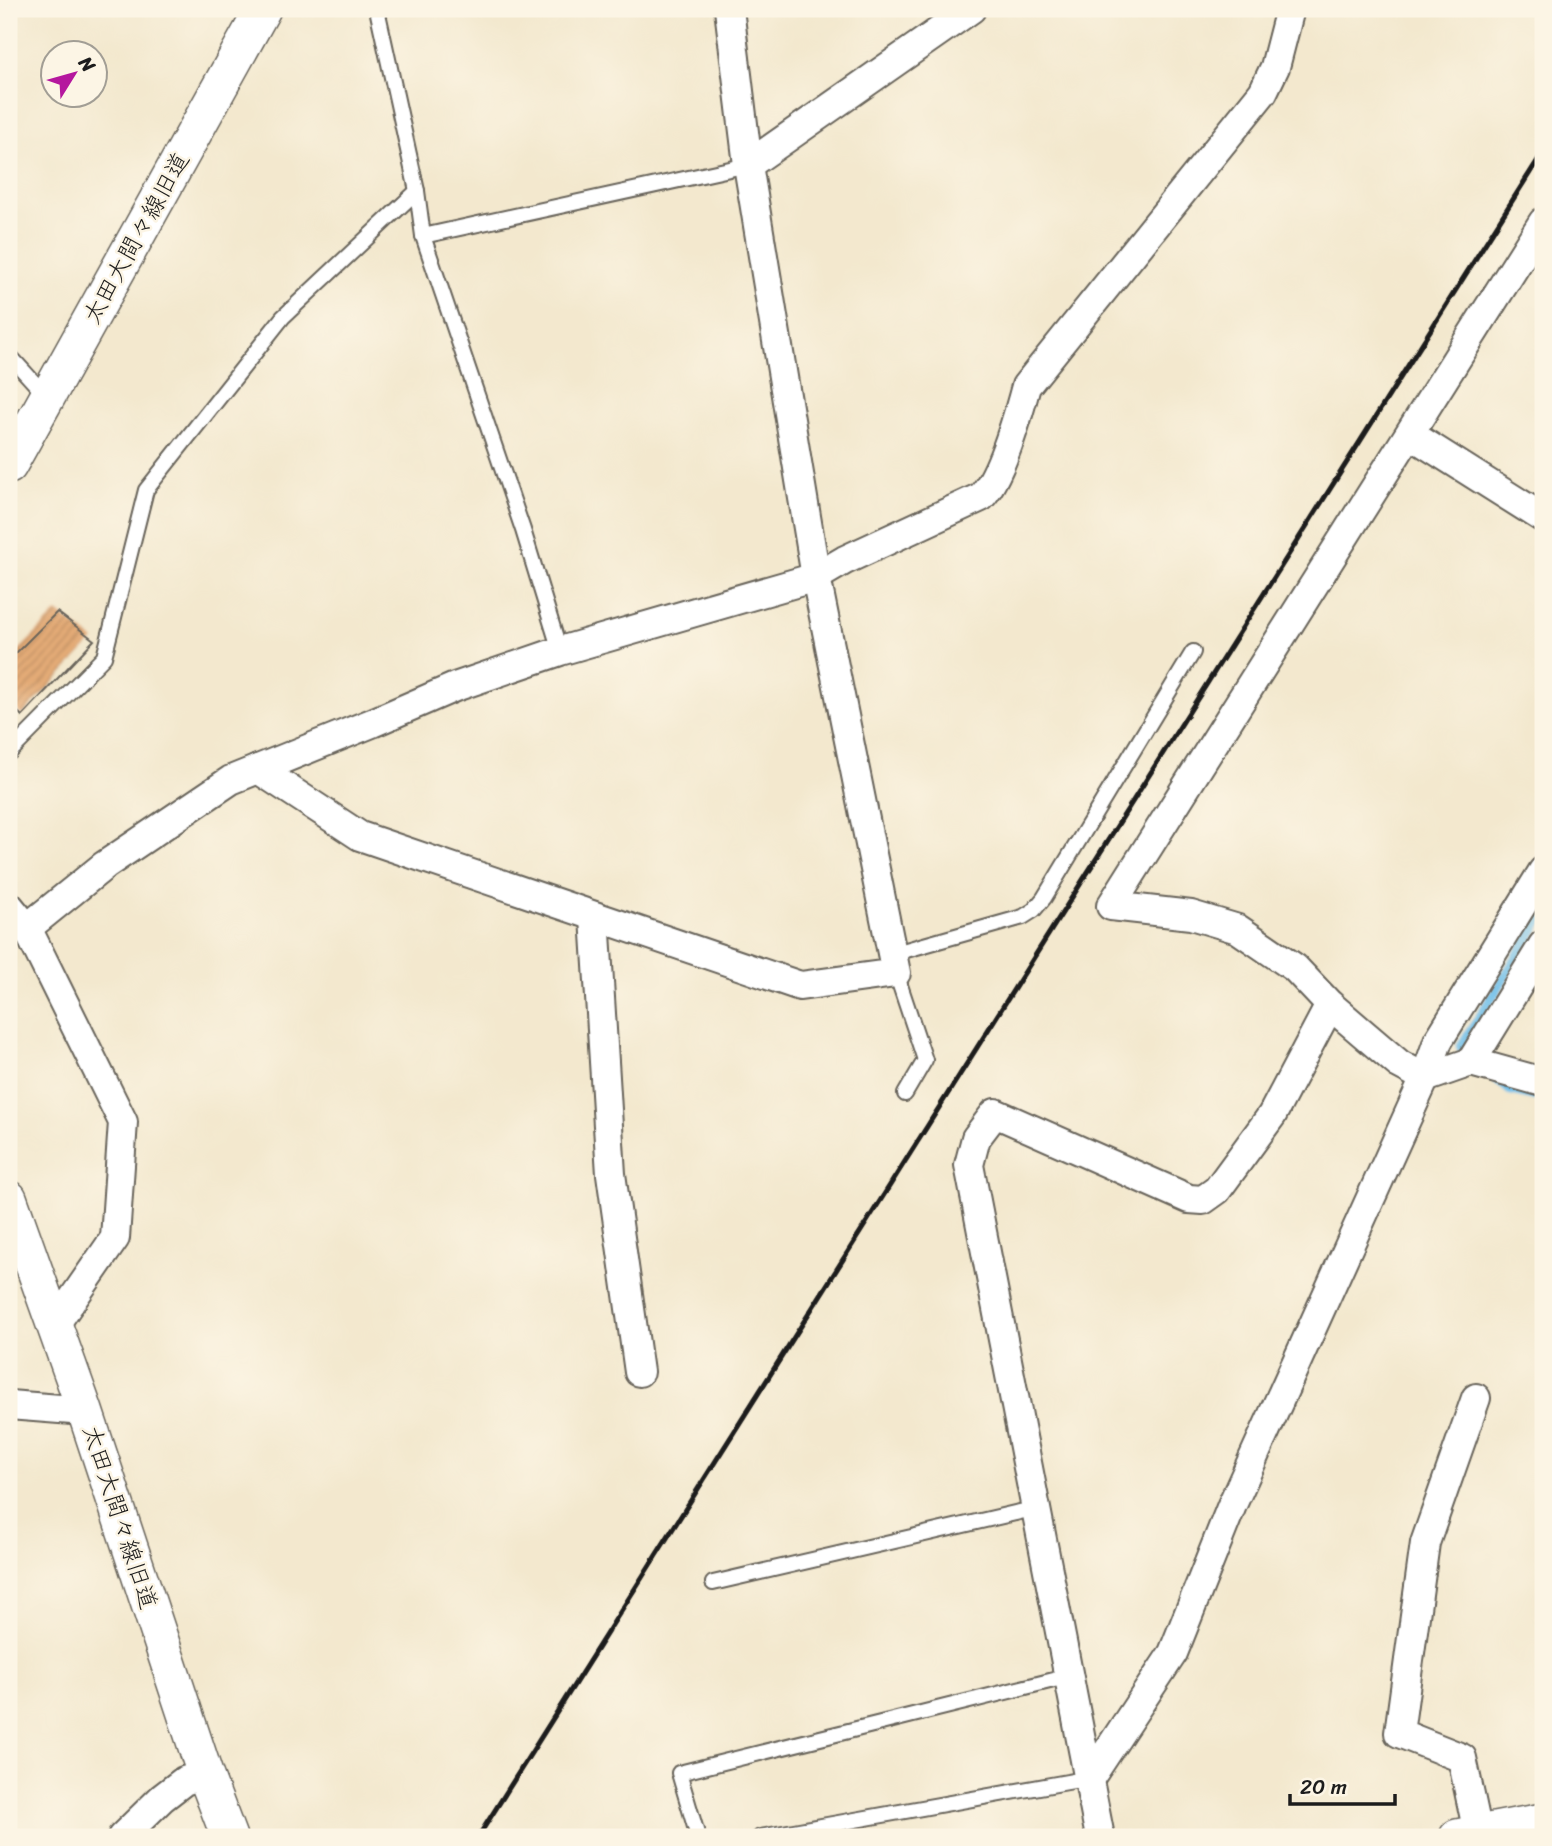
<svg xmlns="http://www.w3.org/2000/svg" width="1552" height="1846" font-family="Sriracha,'Klee One',sans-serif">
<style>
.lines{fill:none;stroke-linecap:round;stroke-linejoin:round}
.stream{stroke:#6fbfea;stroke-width:10}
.building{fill:url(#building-hatch)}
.service-casing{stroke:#67635a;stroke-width:18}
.minor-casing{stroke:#67635a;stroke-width:32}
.tertiary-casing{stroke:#67635a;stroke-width:38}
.service{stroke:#fff;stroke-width:14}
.minor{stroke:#fff;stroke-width:28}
.tertiary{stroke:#fff;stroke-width:35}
.rail{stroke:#1c1c1c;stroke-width:5}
.labels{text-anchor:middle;stroke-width:5;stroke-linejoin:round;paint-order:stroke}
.street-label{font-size:24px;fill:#1c1c1c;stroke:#fcf5e5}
</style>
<defs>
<pattern id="building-hatch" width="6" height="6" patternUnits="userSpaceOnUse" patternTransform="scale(1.75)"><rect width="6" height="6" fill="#e3aa76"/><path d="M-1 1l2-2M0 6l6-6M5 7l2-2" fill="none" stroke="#c29266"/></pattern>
</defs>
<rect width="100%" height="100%" fill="#fcf5e5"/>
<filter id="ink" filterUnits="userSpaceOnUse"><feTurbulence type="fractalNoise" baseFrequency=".0143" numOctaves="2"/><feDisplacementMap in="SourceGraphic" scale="14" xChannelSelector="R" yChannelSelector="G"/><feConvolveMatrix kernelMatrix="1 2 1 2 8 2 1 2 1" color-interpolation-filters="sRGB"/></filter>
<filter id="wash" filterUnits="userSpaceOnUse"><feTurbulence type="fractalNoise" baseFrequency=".00686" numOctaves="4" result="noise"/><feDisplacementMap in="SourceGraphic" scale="28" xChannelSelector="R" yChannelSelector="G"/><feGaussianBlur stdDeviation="1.57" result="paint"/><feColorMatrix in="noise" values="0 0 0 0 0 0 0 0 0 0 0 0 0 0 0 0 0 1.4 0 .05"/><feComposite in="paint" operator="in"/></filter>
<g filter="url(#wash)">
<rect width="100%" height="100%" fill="#f3e8ce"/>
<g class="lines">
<g class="stream">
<path d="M1473 1058 1461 1047 1543 915"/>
<path d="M1496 1078 1510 1090 1543 1098"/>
</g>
</g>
<g id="blocks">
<path class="building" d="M57 612 94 640 22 716 9 703V660Z"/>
</g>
</g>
<g filter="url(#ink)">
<use href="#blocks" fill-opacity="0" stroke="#67635a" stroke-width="2"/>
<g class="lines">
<g class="service-casing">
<g id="service">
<path d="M377 9 417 191 423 236 523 530 560 651"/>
<path d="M423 236 748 165"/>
<path d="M9 355 48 398"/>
<path d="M9 753 104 657 146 490 283 317 417 191"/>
<path d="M892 954 1023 917 1034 910 1044 898 1193 652"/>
<path d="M896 973 925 1060 905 1094"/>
<path d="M713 1583 1037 1508"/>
<path d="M698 1837 679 1773 1070 1676"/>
<path d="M760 1837 1090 1778"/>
</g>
</g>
<g class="minor-casing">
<g id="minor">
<path d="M748 165 971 9"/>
<path d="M1543 222 1111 906 1191 915 1238 929 1295 968 1330 1005 1399 1064 1425 1078 1471 1062 1543 1082"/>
<path d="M1410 434 1543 518"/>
<path d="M258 769 360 836 800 986 896 973 816 577 748 165 729 9"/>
<path d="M9 906 27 928 123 1122 115 1238 54 1326"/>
<path d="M595 917 611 1174 639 1372"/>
<path d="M27 928 105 865 231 780 372 723 455 687 560 651 816 577 845 560 981 497C1001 476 1018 416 1026 386L1263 92 1275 67 1290 9"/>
<path d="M1471 1062 1543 945"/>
<path d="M1476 1398 1425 1543 1399 1733 1462 1758 1478 1833"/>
<path d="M9 1405 85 1411"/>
<path d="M1090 1778 1173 1653 1232 1505 1425 1078 1438 1041 1543 871"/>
<path d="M122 1837 162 1798 184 1781 205 1774"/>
<path d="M1100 1837 969 1165 976 1138 995 1113 1189 1199 1203 1200 1217 1190 1272 1115 1330 1005"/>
</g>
</g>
<g class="tertiary-casing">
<g id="tertiary">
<path d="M9 466 263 9"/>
<path d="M9 1198 85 1411 205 1774 229 1837"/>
<path d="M1457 1837 1543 1821"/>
</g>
</g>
<use href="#service" class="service"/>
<use href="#minor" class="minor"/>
<use href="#tertiary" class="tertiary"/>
<path class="rail" d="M478 1837 1543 152"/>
</g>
</g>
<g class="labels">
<g class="street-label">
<text transform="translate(136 238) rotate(-61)" y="8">太田大間々線旧道</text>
<text transform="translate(120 1517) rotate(72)" y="8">太田大間々線旧道</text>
</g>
</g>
<rect width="1552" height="1846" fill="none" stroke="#fcf5e5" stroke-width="35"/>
<g transform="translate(74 74) rotate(53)"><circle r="33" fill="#fcf5e5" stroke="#a29e95" stroke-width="2"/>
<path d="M0-5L12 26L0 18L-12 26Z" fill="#b5179e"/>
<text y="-10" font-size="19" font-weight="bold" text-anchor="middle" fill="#1c1c1c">N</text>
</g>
<path d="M1290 1794v10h105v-10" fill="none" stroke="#1c1c1c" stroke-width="3.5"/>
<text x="1300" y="1794" font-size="21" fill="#1c1c1c" stroke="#fcf5e5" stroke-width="5" paint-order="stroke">20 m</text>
</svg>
